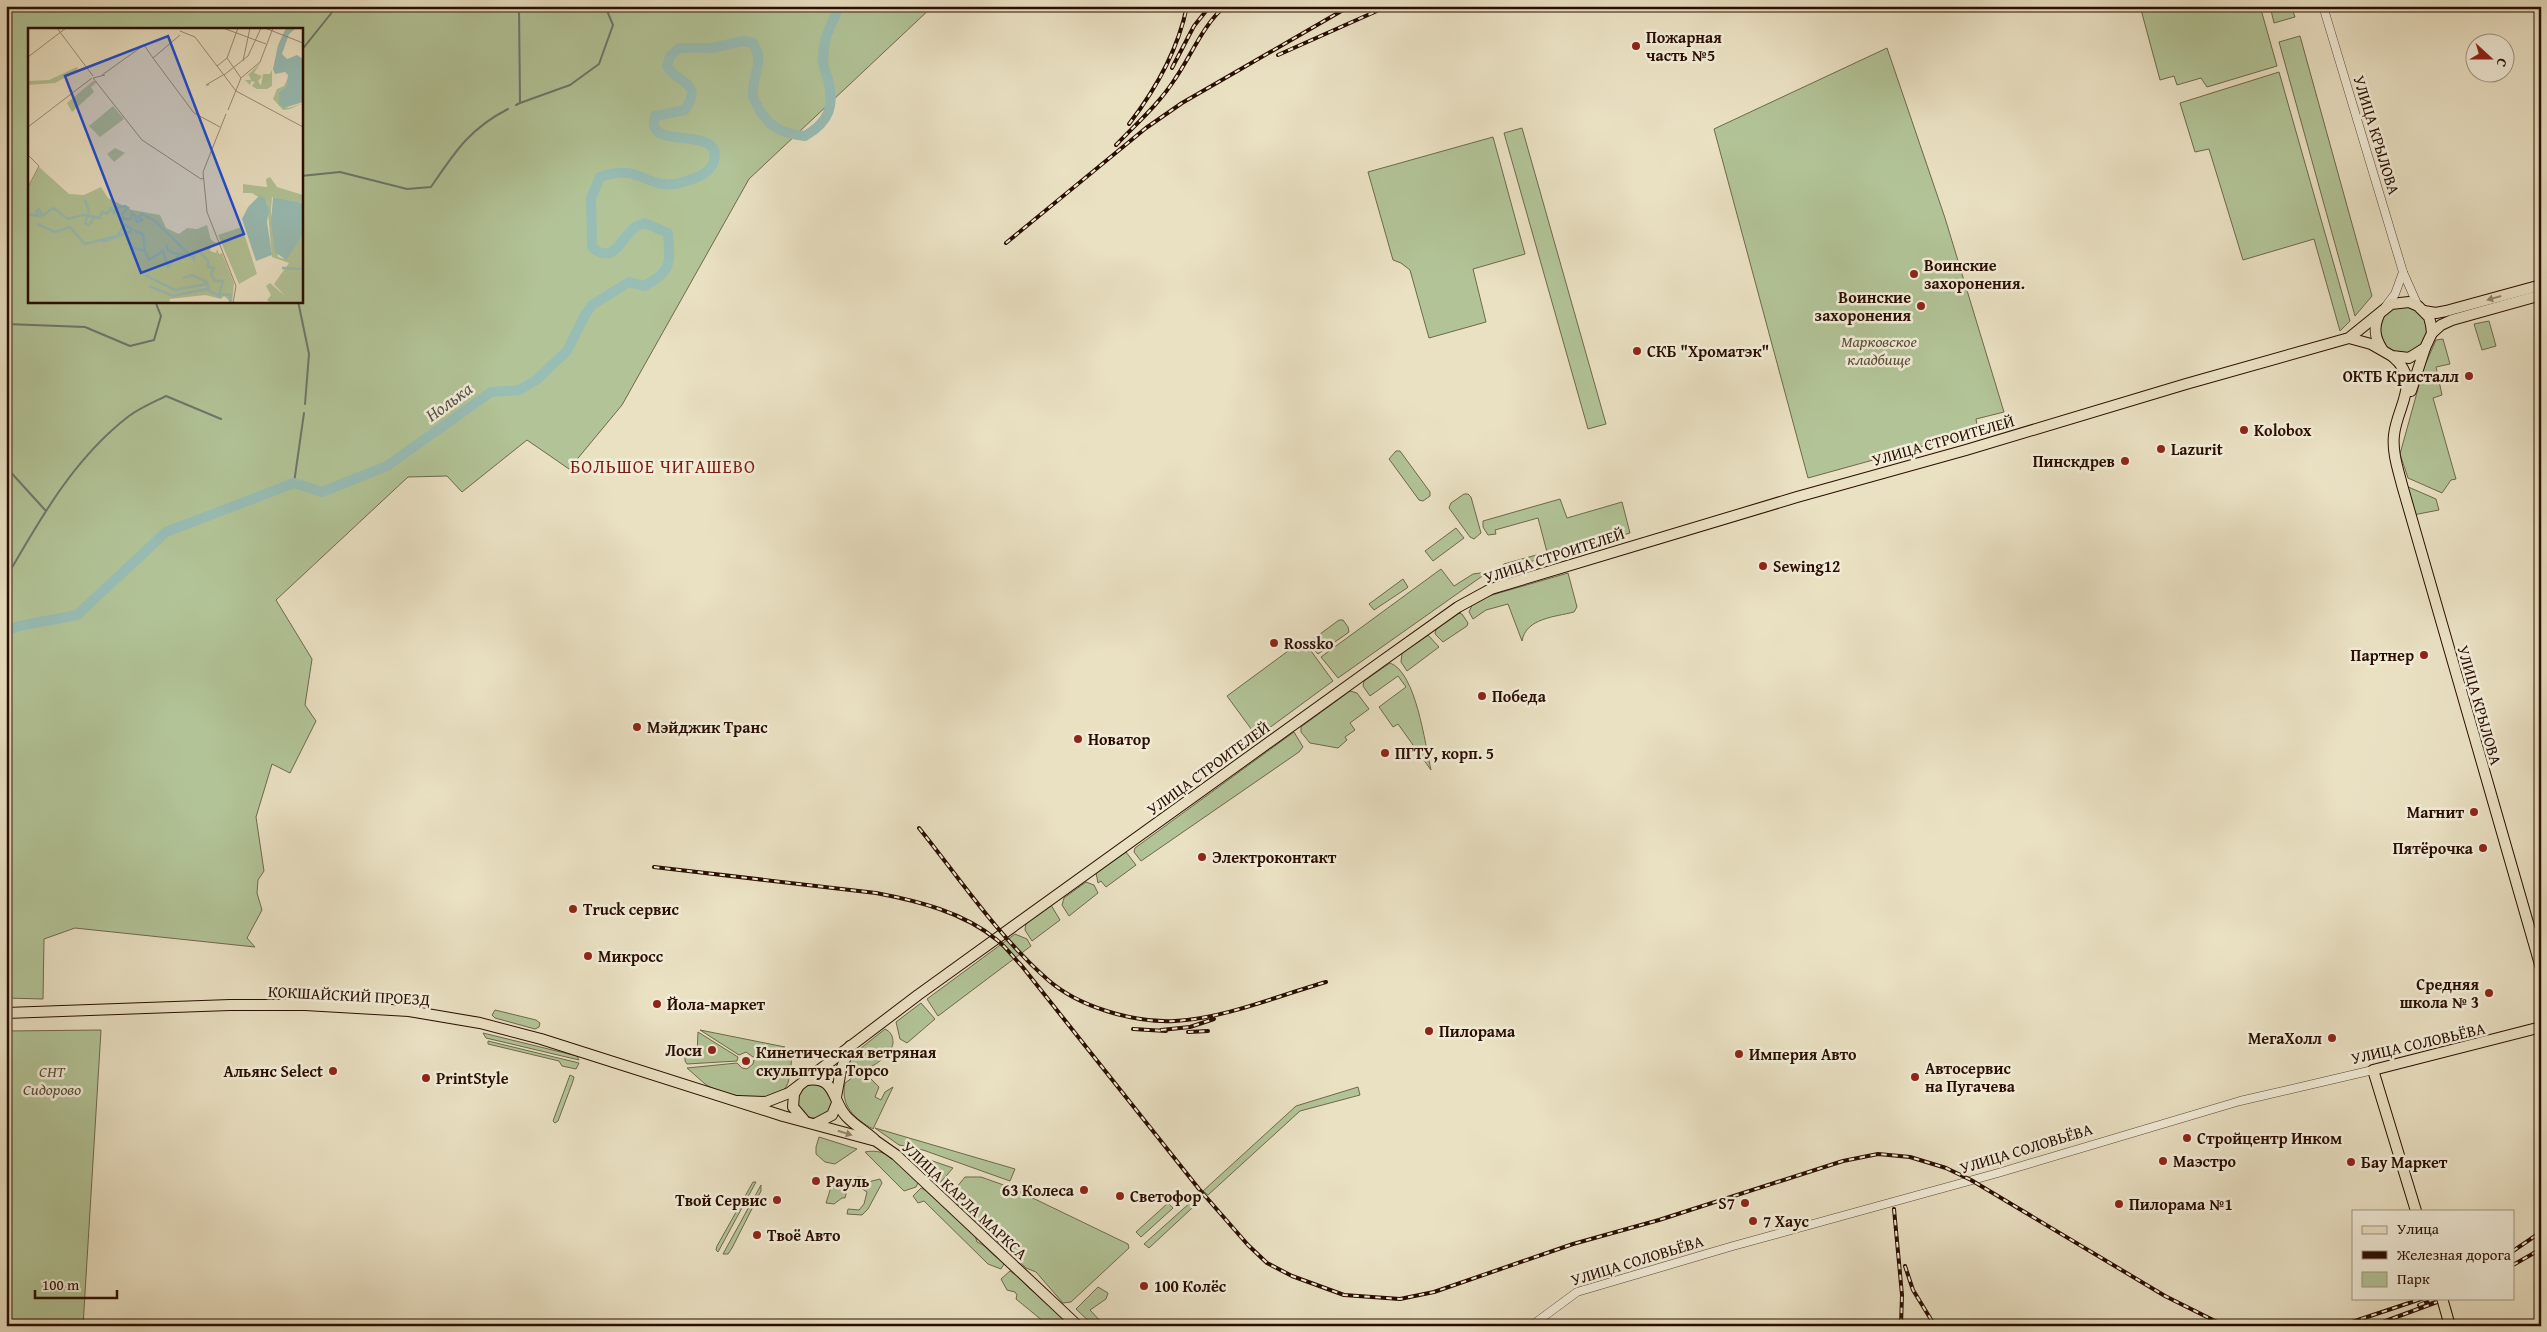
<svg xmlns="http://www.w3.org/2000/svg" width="2547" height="1332" font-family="'Gentium Book Plus',serif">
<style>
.green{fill:#b2c497;stroke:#6e684c;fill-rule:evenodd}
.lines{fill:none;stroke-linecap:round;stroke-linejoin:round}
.stream{stroke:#6c776d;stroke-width:2}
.river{stroke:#98bdb5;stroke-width:10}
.minor-casing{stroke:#5a4231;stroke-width:9}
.major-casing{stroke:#2a0d00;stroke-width:12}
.minor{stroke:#f1ecd8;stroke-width:8}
.major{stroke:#eae1c3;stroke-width:10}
.rail-casing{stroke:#2a0d00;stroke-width:4}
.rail{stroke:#f1ecd8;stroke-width:2;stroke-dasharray:5.5;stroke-linecap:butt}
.major-bridge-casing{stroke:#2a0d00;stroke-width:12;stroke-linecap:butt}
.major-bridge{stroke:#eae1c3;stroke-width:10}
.oneway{fill:#94826b}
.poi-dot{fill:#8f2418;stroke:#f1ecd8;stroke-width:2}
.labels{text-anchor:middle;stroke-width:5;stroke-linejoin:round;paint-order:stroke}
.poi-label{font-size:16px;font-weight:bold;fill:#2a0d00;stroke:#f1ecd8;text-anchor:start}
.street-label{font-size:16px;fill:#2a0d00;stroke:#f1ecd8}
.park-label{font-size:16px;font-style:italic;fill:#5a4d35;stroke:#f1ecd8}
.water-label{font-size:18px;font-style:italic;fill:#565348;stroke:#f1ecd8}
.neighbourhood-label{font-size:18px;letter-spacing:1px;fill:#7a1f14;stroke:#f1ecd8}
.inset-river{fill:none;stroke:#98bdb5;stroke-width:2.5}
.inset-road{fill:none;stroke:#9d8c75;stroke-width:1}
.view{fill:#1d4ed8;fill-opacity:0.15;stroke:#1d4ed8;stroke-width:2.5}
.inset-edge{fill:none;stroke:#2a0d00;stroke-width:2.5}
</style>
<rect width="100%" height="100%" fill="#eae1c3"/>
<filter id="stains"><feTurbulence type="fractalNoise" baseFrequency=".004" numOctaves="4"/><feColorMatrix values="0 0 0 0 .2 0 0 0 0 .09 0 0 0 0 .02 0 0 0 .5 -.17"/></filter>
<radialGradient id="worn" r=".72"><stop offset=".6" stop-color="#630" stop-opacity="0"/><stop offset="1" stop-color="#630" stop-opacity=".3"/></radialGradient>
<g class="green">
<path d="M6 6H933L749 179 622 405 569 469 527 440 462 492 447 476 408 477 276 600 312 659 305 705 316 721 290 773 272 764 256 817 264 871 258 880 257 893 262 910 247 938 255 947 75 928 44 939 43 999 6 998ZM29 29H301V301H29Z"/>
<path d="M2140 6H2260L2277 66 2207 87 2201 78 2177 85 2174 76 2160 80Z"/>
<path d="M2270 6H2291L2295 17 2274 23Z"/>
<path d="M2300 36 2372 296 2355 316 2279 42Z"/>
<path d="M1887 48 1945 218 2004 412 1976 419 1978 431 1808 478 1714 129Z"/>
<path d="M2279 72 2350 321 2340 331 2314 239 2243 260 2209 149 2195 152 2180 103Z"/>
<path d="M1522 128 1606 424 1588 429 1504 133Z"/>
<path d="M1493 137 1525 254 1473 269 1486 322 1429 338 1410 270 1401 263 1393 260 1368 172Z"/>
<circle cx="2403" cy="330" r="24"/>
<path d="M2489 321 2496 346 2482 350 2474 324Z"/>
<path d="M2443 339 2450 364 2436 367 2442 395 2433 398 2456 479 2451 480 2442 493 2408 478 2400 454 2424 367 2436 340Z"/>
<path d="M1396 451H1400L1430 492V496L1423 501 1419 500 1389 459Z"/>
<path d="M2406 486 2436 499 2439 510 2413 515Z"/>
<path d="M1464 494H1468L1471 497 1481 533 1474 539 1470 537 1449 508 1451 503Z"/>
<path d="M1560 499 1567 518 1622 502 1630 533 1501 570V567L1504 564 1547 552 1538 518 1495 530 1496 534 1488 535 1483 527V521Z"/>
<path d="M1456 528 1464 538 1433 561 1425 551Z"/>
<path d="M1441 569 1454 586 1473 574 1488 572 1338 678 1321 657Z"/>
<path d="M1568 573 1577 607 1574 612C1555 617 1526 618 1522 641L1508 604 1486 610 1473 619 1469 612 1473 603 1485 597Z"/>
<path d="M1403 579 1408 587 1407 588 1374 610 1369 604Z"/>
<path d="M1458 613 1462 614 1468 623 1467 626 1443 642 1435 634 1436 629Z"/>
<path d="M1339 620H1343L1348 627 1349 632 1318 654 1311 647 1312 640Z"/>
<path d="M1428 635 1439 647 1407 671 1401 662 1402 653Z"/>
<path d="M1303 640 1333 681 1257 737 1227 696Z"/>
<path d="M1390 663C1416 672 1425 744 1431 770L1398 724 1393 727 1379 707 1406 687 1398 676 1370 696 1363 686 1364 681Z"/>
<path d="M1350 691 1357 693 1369 709 1350 723 1355 730 1345 737 1347 740 1338 748 1310 743 1301 732V727Z"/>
<path d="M1294 732 1303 747 1299 752 1141 861 1134 852 1135 848Z"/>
<path d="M1126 852 1136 865 1106 887 1101 881 1098 883 1096 873Z"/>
<path d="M1086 882 1094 885 1098 893 1069 916 1062 905 1064 898Z"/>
<path d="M1051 905 1060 920 1032 941 1025 930 1026 923Z"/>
<path d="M1015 934 1027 939 1031 946 938 1016 927 999Z"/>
<path d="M921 1003 935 1019 907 1043 900 1039 896 1022Z"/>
<path d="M495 1010 536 1020 540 1023 539 1027 535 1029 495 1018 492 1015Z"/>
<path d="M885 1029C891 1032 893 1036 893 1043 892 1053 875 1067 864 1069 857 1070 852 1069 845 1074L851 1056Z"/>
<path d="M101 1030 83 1326H6V1031Z"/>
<path d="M700 1030 785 1047 753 1057 746 1052 739 1055Z"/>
<path d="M698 1032 738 1057 737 1061 687 1064 685 1061V1055L697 1056Z"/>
<path d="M483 1033 577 1056 579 1060 486 1038Z"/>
<path d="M488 1041 579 1063 576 1069 562 1066 559 1061 488 1044Z"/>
<path d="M788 1049 792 1053C791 1062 791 1079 786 1087 772 1107 722 1095 705 1084 699 1079 693 1073 687 1068L737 1063 742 1068 747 1069 753 1064 754 1060Z"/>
<path d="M570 1075 574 1077 573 1081 558 1121 555 1123 553 1121Z"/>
<path d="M856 1075 869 1077 879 1087 875 1097 881 1100 885 1092 893 1087 873 1129C855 1119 840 1106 845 1083Z"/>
<circle cx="815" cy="1101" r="17"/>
<path d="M1358 1087 1360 1095 1300 1111 1208 1195 1203 1191 1296 1106Z"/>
<path d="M875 1128 1015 1169 1010 1181 923 1150 899 1145Z"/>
<path d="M819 1137 857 1149 835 1164 825 1162 816 1154V1147Z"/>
<path d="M865 1152C888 1147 903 1166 919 1181L916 1187 904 1191Z"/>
<path d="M910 1158H924L953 1168 939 1184Z"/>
<path d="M857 1177H863L868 1182 880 1179 882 1183 868 1209 862 1215 847 1214 848 1209 859 1210 864 1204 867 1192 853 1183Z"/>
<path d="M965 1177H981L1012 1188 1128 1244 1129 1248 1071 1302 1063 1303 1036 1272 1026 1268 955 1202 956 1188Z"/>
<path d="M841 1181 848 1186 845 1198H842L834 1204 826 1203 831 1187 838 1186Z"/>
<path d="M753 1182H756L718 1252 716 1250 717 1246Z"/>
<path d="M761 1185V1191L732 1248 728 1254H723Z"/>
<path d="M921 1188C929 1191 934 1201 942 1202L975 1235 977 1242C988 1246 992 1257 1002 1260L1004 1264 1001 1269 988 1264 924 1201 918 1203 913 1196Z"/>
<path d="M1201 1193 1204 1197 1149 1248 1144 1244Z"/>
<path d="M1168 1203 1173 1208 1141 1237 1136 1232Z"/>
<path d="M1010 1271 1024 1281 1026 1285 1072 1326H1049L1016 1299 1017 1295 1015 1292 1007 1290 1001 1279Z"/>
<path d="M1098 1287 1108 1293 1106 1299 1090 1310 1105 1326H1094L1076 1309Z"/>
</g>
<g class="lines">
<g class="stream">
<path d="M301 51 337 6"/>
<path d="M520 103 570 85 599 64 613 25 605 6"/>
<path d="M516 105 520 103 519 6"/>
<path d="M301 176 340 172 407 189 431 187C455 152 469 129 508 109"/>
<path d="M298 301 309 354 305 404"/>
<path d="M6 324 85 327 130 346 154 340 161 316 155 301"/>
<path d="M6 467 45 510"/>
<path d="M294 483 304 413"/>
<path d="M6 578C40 519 74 458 129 416 140 408 154 402 166 396L221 419"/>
</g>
<g class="river">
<path d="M676 184C689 180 710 176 714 161 722 130 670 144 657 131 652 126 654 122 655 116L685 110C704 81 678 85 667 66L670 56 679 48H712L743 41 753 43C766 64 751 75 753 96 753 99 757 104 758 107 768 127 783 134 805 136 829 122 835 106 828 79 826 73 823 67 823 60 823 36 831 27 839 6"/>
<path d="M6 631 19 626 77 615 166 532 294 483 322 492 387 466 491 392 519 390 535 381 567 351 585 315 592 305 629 282 644 286C673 271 670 263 668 233L645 223C642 224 637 226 634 228 621 239 613 266 592 247L591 198 600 177C639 163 646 188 674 184"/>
</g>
<g class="minor-casing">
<g id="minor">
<path d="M2323 6 2403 272 2418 306"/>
<path d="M2386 306 2395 294 2403 272"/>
<path d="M1531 1326 1577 1292 1733 1246 1998 1173 2240 1101 2373 1070"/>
</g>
</g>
<g class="major-casing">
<g id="major">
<path d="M2424 311 2436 313 2446 311 2541 285"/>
<path d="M2379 315C2373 328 2375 338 2382 349"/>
<path d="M2432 333 2441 325 2452 320 2541 295"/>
<path d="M2393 357C2422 381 2397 406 2394 435 2392 452 2398 469 2402 485L2541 968"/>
<path d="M2411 391 2425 348"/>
<path d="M6 1013 230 1005H305L409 1011 480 1023 541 1039 783 1116 876 1141 896 1155 1078 1326"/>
<path d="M806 1080C836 1075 832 1101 846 1116 854 1125 865 1131 874 1139"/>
<path d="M798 1087 794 1094 793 1107 804 1120"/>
<path d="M836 1097 841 1070 850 1046"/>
<path d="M738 1101 766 1102 789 1093 918 995 1382 661 1458 607 1491 589 1797 497 1966 450 2186 384 2349 338 2391 304 2409 302 2418 306 2429 317 2431 325 2432 333 2425 348 2409 358 2392 356 2371 344 2349 338"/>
<path d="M815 1124 832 1115 837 1103"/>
<path d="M2416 1211 2373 1070 2541 1027"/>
</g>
</g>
<use href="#minor" class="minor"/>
<use href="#major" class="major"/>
<g class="rail-casing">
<g id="rail">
<path d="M1278 55 1388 6"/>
<path d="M1172 68 1194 26 1210 6"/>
<path d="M1129 124C1156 89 1178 50 1187 6"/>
<path d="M1116 145C1136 124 1159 104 1175 79 1191 56 1203 25 1225 6"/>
<path d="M1006 243 1146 128 1182 103 1350 6"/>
<path d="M919 828C960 879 998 936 1047 979 1078 1007 1134 1023 1175 1021 1226 1018 1277 996 1326 982"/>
<path d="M654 867 876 893C918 901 963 912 997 940 1006 947 1013 957 1021 965L1199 1189 1248 1245 1267 1263 1292 1276 1344 1295 1400 1299 1434 1292 1573 1244 1659 1220 1843 1161 1878 1154 1910 1157 1946 1168 1971 1180 2165 1296 2225 1326"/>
<path d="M1133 1029 1166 1031"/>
<path d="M1161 1030 1190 1027 1214 1019"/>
<path d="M1188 1032 1208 1031"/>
<path d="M1894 1209 1902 1295 1901 1326"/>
<path d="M2513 1251 2541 1232"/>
<path d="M2513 1265 2541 1249"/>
<path d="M1905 1266 1913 1290 1935 1326"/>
<path d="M2419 1305 2437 1298"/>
<path d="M2340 1326 2424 1298"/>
<path d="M2372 1326 2448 1298"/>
</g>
</g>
<use href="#rail" class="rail"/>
<g class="major-bridge-casing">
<path id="major-bridge" d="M2442 1298 2450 1326"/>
</g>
<use href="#major-bridge" class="major-bridge"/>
</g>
<defs><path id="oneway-solid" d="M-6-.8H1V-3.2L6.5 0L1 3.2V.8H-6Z" transform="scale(1.25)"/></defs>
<g class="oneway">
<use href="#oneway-solid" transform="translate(2494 298) rotate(164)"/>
<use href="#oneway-solid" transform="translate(845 1133) rotate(17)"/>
</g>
<g class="poi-dot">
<circle cx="1636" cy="46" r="5"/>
<circle cx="1914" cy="274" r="5"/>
<circle cx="1921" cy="306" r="5"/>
<circle cx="1637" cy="351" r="5"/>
<circle cx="2469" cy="376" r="5"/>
<circle cx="2244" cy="430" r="5"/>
<circle cx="2161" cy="449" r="5"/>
<circle cx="2125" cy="461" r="5"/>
<circle cx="1763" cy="566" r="5"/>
<circle cx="1274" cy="643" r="5"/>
<circle cx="2424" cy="655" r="5"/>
<circle cx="1482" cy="696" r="5"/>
<circle cx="637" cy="727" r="5"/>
<circle cx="1078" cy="739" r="5"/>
<circle cx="1385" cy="753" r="5"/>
<circle cx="2474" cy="812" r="5"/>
<circle cx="2483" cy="848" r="5"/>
<circle cx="1202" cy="857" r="5"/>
<circle cx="573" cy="909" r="5"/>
<circle cx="588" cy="956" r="5"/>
<circle cx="2489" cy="993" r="5"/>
<circle cx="657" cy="1004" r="5"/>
<circle cx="1429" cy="1031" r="5"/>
<circle cx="2332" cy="1038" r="5"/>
<circle cx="712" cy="1050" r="5"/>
<circle cx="1739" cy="1054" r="5"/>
<circle cx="746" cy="1061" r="5"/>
<circle cx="333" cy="1071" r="5"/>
<circle cx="1915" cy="1077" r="5"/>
<circle cx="426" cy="1078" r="5"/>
<circle cx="2187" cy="1138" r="5"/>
<circle cx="2163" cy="1161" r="5"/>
<circle cx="2351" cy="1162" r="5"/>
<circle cx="816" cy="1181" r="5"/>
<circle cx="1084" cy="1190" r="5"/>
<circle cx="1120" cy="1196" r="5"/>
<circle cx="777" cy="1200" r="5"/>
<circle cx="1745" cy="1203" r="5"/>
<circle cx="2119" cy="1204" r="5"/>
<circle cx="1753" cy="1221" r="5"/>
<circle cx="757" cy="1235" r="5"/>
<circle cx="1144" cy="1286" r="5"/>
</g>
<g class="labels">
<g class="poi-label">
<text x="1646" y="43">Пожарная<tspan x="1646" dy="18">часть №5</tspan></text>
<text x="1924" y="271">Воинские<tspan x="1924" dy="18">захоронения.</tspan></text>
<text x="1911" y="303" text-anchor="end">Воинские<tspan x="1911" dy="18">захоронения</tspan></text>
<text x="1647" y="357">СКБ "Хроматэк"</text>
<text x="2459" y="382" text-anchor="end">ОКТБ Кристалл</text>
<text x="2254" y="436">Kolobox</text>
<text x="2171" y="455">Lazurit</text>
<text x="2115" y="467" text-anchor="end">Пинскдрев</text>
<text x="1773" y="572">Sewing12</text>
<text x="1284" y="649">Rossko</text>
<text x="2414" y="661" text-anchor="end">Партнер</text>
<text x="1492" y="702">Победа</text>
<text x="647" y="733">Мэйджик Транс</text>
<text x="1088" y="745">Новатор</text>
<text x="1395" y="759">ПГТУ, корп. 5</text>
<text x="2464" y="818" text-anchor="end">Магнит</text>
<text x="2473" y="854" text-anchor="end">Пятёрочка</text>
<text x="1212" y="863">Электроконтакт</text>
<text x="583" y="915">Truck сервис</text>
<text x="598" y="962">Микросс</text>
<text x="2479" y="990" text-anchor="end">Средняя<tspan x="2479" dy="18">школа № 3</tspan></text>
<text x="667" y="1010">Йола-маркет</text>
<text x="1439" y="1037">Пилорама</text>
<text x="2322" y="1044" text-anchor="end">МегаХолл</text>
<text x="702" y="1056" text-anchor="end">Лоси</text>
<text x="756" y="1058">Кинетическая ветряная<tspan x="756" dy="18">скульптура Торсо</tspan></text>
<text x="1749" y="1060">Империя Авто</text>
<text x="1925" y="1074">Автосервис<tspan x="1925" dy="18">на Пугачева</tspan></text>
<text x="323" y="1077" text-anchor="end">Альянс Select</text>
<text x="436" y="1084">PrintStyle</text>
<text x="2197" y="1144">Стройцентр Инком</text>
<text x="2173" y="1167">Маэстро</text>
<text x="2361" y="1168">Бау Маркет</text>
<text x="826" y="1187">Рауль</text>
<text x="1074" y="1196" text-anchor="end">63 Колеса</text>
<text x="1130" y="1202">Светофор</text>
<text x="767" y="1206" text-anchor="end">Твой Сервис</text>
<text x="1735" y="1209" text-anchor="end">S7</text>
<text x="2129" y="1210">Пилорама №1</text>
<text x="1763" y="1227">7 Хаус</text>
<text x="767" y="1241">Твоё Авто</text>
<text x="1154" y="1292">100 Колёс</text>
</g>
<g class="street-label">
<text transform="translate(2377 135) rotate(73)" y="6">УЛИЦА КРЫЛОВА</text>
<text transform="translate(1943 440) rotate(-16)" y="6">УЛИЦА СТРОИТЕЛЕЙ</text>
<text transform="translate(1554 555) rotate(-18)" y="6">УЛИЦА СТРОИТЕЛЕЙ</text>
<text transform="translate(2480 705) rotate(74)" y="6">УЛИЦА КРЫЛОВА</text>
<text transform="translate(1208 768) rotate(-36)" y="6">УЛИЦА СТРОИТЕЛЕЙ</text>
<text transform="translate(349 995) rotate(3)" y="6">КОКШАЙСКИЙ ПРОЕЗД</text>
<text transform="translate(2418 1043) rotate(-13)" y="6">УЛИЦА СОЛОВЬЁВА</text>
<text transform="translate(2026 1148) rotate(-17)" y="6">УЛИЦА СОЛОВЬЁВА</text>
<text transform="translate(965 1200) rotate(43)" y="6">УЛИЦА КАРЛА МАРКСА</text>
<text transform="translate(1637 1260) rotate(-17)" y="6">УЛИЦА СОЛОВЬЁВА</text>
</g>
<g class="park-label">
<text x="1879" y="347">Марковское<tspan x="1879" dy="18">кладбище</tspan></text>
<text x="52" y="1077">СНТ<tspan x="52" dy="18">Сидорово</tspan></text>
</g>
<g class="water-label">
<text transform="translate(449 402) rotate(-36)" y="6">Нолька</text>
</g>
<g class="neighbourhood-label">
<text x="663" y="473">БОЛЬШОЕ ЧИГАШЕВО</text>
</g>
</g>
<g transform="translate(28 28)">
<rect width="275" height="275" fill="#eae1c3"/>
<path d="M233 34 226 45 234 48 230 53 233 58 235 46H242L244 42V58L239 61H229L224 58 227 54 223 53 222 57 217 52H223L221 47 218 49ZM49 39 50 42 27 55 0 57V53L21 52ZM259 51 258 59 251 64 253 78 261 80 275 75 262 81 255 82 245 71 249 61 256 58ZM65 53 69 54 63 59 66 64 44 84 39 75ZM85 78 96 91 72 109 61 98ZM87 120 97 125 86 134 79 126ZM11 139 41 166 56 167 73 159 80 170 104 182 132 187 138 200 151 206 159 200 169 201 179 197 183 212 190 216 183 218 182 223 188 225 189 221 191 226 194 225 206 255 204 275 196 268 193 271 177 267 142 271 141 275H0V160ZM242 149 249 159 275 167V175L244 169 243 183 250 229 256 231 275 207V275H243L239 272 243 267 238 258 242 255 257 268 246 256 261 235 244 229 239 174 224 165H215V156L239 159 238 151ZM214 199 229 246 211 256 190 207Z" fill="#b2c497"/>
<path d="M258 0H268L261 6 254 26 259 31 269 27 275 31V74L256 80 251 76V64L258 59 260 47 257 44 247 46 245 41 250 17ZM231 168 237 170 241 182 239 194 244 227 228 233 214 191 220 179ZM245 169 275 175V207L258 232 247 224 243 195Z" fill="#98bdb5"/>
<path class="inset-river" d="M57 172 61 183 57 195 61 197 67 188M0 186 10 188 8 183 11 181 14 188 25 180 40 191 55 187 72 190 74 184 79 186 83 180 86 185 88 180 97 178 100 180 94 186 96 191H103L104 185 107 188M107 188 109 194 114 192 111 189 114 186 127 193 166 231V225L172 224 180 233V239L186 240 183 246 187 253H195L191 266 202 267V275M9 196 27 204 42 199 57 216 89 208 97 197 105 202M106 203 115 206 117 223M74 214 104 203M139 216V221L145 225 163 228M103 219 117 223 121 232 135 223 140 239 151 227M254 240 275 241M117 247 147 262 179 256M155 250 164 247 179 254 181 262M121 258 145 268 178 261 193 269"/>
<path class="inset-road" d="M29 0 65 48M195 0 238 16M237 0 275 15M152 3 167 9 208 63 275 99M0 29 38 0M125 30 166 85 192 99M199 30 213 50M215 33 222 0M189 38 199 30 210 0M74 47 116 17 125 30 152 7M77 47 65 50 114 112 173 151 176 150M196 47 220 28 233 0M181 57H178L195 47M200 82 213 50 232 34 245 0M198 86 175 144 179 184 208 258 205 275M0 99 64 50M0 127 11 138 0 159"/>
<path class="view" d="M140 8 216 206 113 245 37 48Z"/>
<rect width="275" height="275" class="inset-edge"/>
</g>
<rect width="2547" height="1332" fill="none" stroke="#eae1c3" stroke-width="25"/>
<rect x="8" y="8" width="2532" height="1317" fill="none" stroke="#2a0d00" stroke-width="2.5"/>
<rect x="12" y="12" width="2522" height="1307" fill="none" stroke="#2a0d00"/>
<rect x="2352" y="1210" width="162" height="90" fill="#f1ecd8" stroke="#a19382"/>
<rect x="2362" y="1226" width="25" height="8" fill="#eae1c3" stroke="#a19382"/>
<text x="2397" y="1234" font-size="15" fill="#2a0d00">Улица</text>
<rect x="2362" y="1251" width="25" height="8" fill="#2a0d00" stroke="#a19382"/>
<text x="2397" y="1260" font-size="15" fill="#2a0d00">Железная дорога</text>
<rect x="2362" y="1272" width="25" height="15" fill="#b2c497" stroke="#a19382"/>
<text x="2397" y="1284" font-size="15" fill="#2a0d00">Парк</text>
<g transform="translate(2490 58) rotate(111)"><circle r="24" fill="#f1ecd8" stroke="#a19382"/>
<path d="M0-4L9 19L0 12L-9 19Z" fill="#8f2418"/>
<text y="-8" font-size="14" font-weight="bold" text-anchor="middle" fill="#2a0d00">С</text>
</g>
<path d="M35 1290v8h82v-8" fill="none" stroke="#2a0d00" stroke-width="2.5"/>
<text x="42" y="1290" font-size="15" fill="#2a0d00" stroke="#f1ecd8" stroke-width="4" paint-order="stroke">100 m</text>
<rect width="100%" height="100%" filter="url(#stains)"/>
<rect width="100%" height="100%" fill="url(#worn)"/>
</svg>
